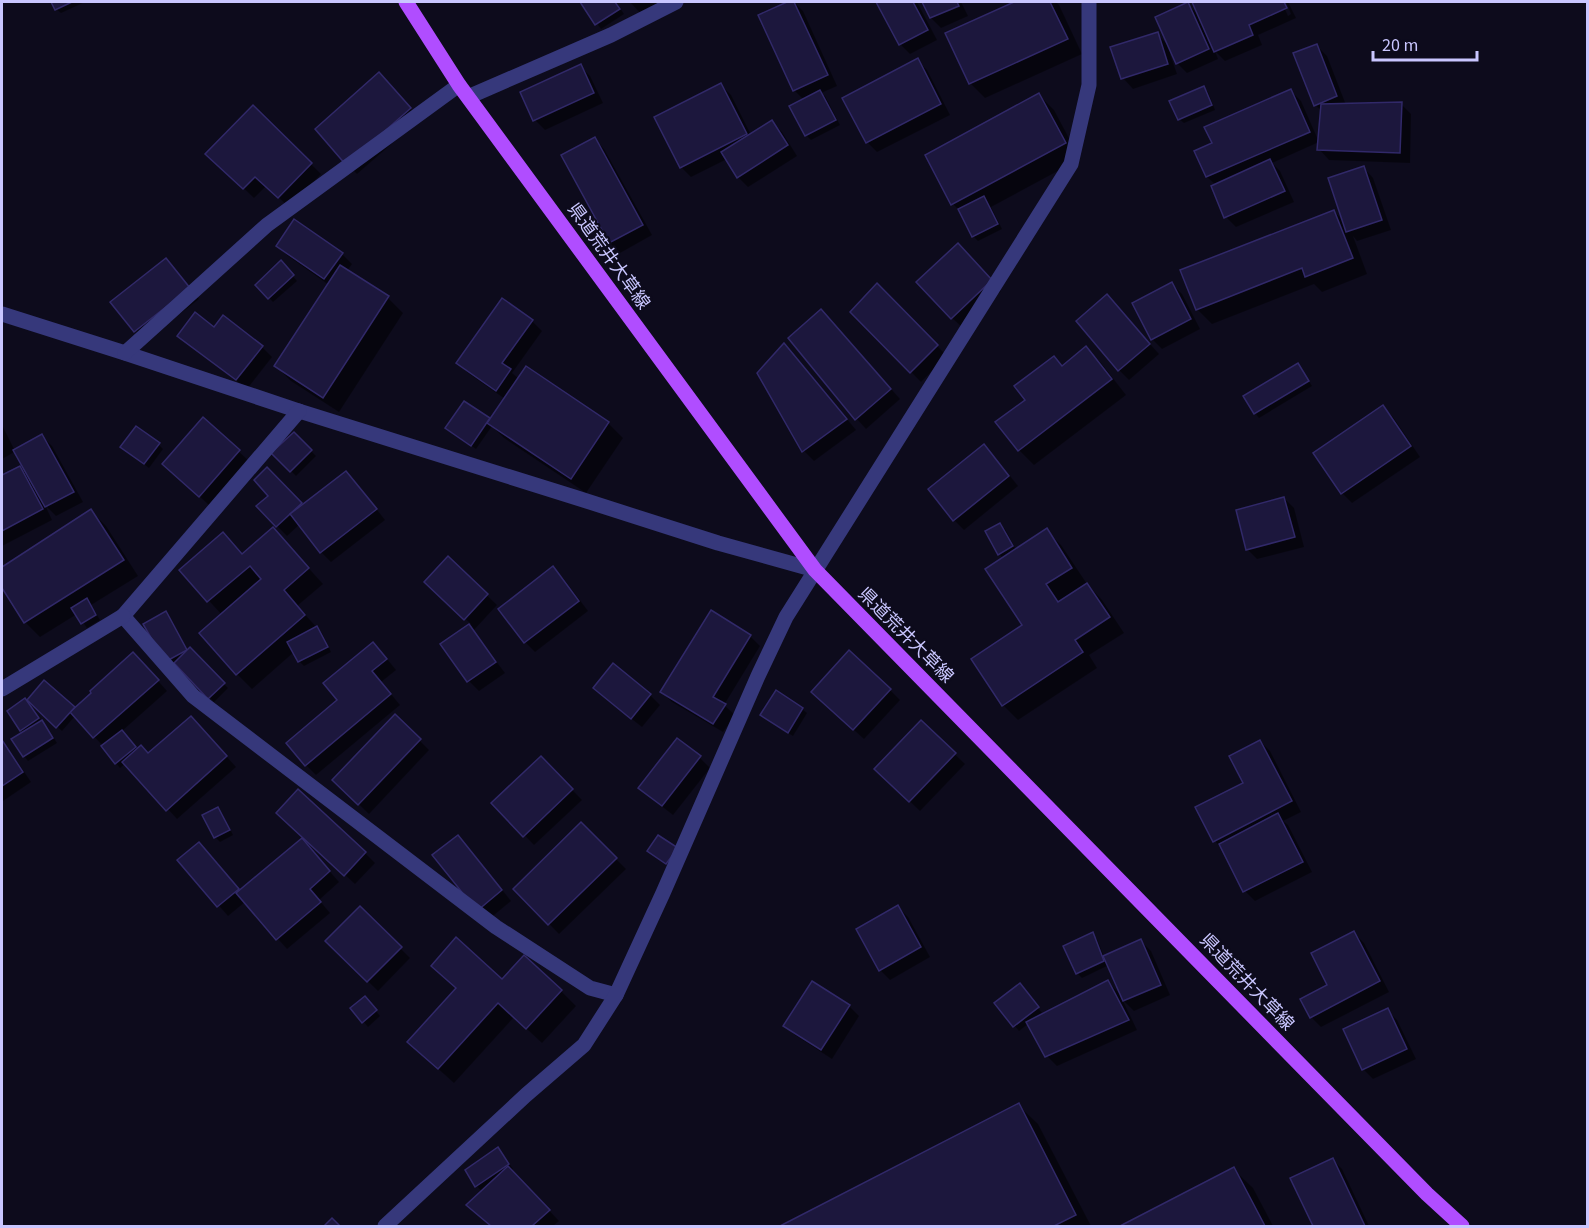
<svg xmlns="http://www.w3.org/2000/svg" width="1589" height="1228" font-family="'Source Sans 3','Noto Sans JP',sans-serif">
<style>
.shadow{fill:#0007}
.building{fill:#1c173d;stroke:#312969;stroke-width:1.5}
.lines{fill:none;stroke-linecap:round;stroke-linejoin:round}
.minor{stroke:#36387b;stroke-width:15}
.major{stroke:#b04dff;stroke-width:15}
.labels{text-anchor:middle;stroke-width:4.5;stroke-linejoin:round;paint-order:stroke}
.street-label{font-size:18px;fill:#c9c6ff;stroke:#0d0b1c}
</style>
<rect width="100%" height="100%" fill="#0d0b1c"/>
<g class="shadow">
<path d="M53 2H85L61 13 56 9Z"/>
<path d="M582 2H616L624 14 601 29Z"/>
<path d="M630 2H663L641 14Z"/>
<path d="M791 2H794L803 11 837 86 821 93 825 96 840 125 811 140 806 135 791 107 804 100 794 90 760 16Z"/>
<path d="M878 2H917L937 40 910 54 900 44Z"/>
<path d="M924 2H961L968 16 941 28 931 18Z"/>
<path d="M1017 2H1056L1059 5 1082 54 985 98 970 83 947 33Z"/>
<path d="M1193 2H1282L1288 16 1291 14 1286 2H1288L1296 18 1258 35 1262 45 1225 61 1215 51 1218 59 1187 73 1177 63 1172 53 1170 54 1177 74 1133 89 1123 78 1157 34 1169 46 1188 4 1199 16Z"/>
<path d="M1317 46 1327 56 1346 105 1401 104 1411 114 1410 163 1329 160 1319 149 1322 111 1315 105Z"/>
<path d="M917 60 927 70 950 115 877 152 867 142Z"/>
<path d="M580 66 590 76 603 103 545 130 535 120Z"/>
<path d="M389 84 420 119 357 174 347 164Z"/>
<path d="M721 85 731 95 751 135 772 122 782 132 797 156 748 187 738 177 727 159 691 177 681 167Z"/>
<path d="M1203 88 1208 92 1215 110 1184 123 1179 119Z"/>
<path d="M1291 91 1301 101 1319 142 1272 163 1280 171 1294 202 1236 227 1226 217 1216 185 1207 177 1196 152 1214 144Z"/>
<path d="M1039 95 1054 110 1080 159 991 207 1002 229 978 241 973 236 962 213 953 204Z"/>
<path d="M253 107 321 174 289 207 266 186 254 198 208 154Z"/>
<path d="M594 138 604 149 652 235 620 253 610 243 563 156Z"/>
<path d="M1363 167 1373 178 1391 230 1357 241 1353 236 1367 274 1322 292 1314 284 1212 324 1197 309 1334 211 1344 222Z"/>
<path d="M278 246 342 254 352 264 347 271 388 298 403 313 339 412 291 381 276 366 329 285 288 256Z"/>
<path d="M968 255 1001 291 962 327 952 318Z"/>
<path d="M166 260 199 299 145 341 112 303Z"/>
<path d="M285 267 297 281 273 302 257 285Z"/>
<path d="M1172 284 1182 294 1200 329 1162 349 1152 339Z"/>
<path d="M877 285 947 356 921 382 852 312Z"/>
<path d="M1107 296 1159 354 1129 380 1119 370Z"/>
<path d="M532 321 542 331 512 373 519 379 608 423 623 438 586 493 504 438 492 426 476 449 452 432 489 419 490 421 505 399 468 373 458 363Z"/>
<path d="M831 321 900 399 866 429 857 419 790 338Z"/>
<path d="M215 329 262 347 272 357 247 389 189 345 179 336Z"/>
<path d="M784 346 794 355 856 430 814 461 804 451 759 373Z"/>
<path d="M1086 348 1101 363 1126 395 1034 465 1019 450 997 422 1027 401 1054 358 1063 366Z"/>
<path d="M1298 365 1302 370 1312 386 1259 418 1255 413Z"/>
<path d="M1383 407 1393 417 1420 457 1352 503 1342 493Z"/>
<path d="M203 419 249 461 210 506 174 473Z"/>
<path d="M2 425 15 451 42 436 52 446 83 502 56 516 45 505 52 520 2 546V477L20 467 29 476 16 451 2 459Z"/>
<path d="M294 434 316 456 296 476 274 454Z"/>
<path d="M159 445 163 449 149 468 127 451Z"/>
<path d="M994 456 1018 486 964 530 954 520Z"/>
<path d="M267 469 302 506 346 473 356 483 385 520 331 562 321 552 300 524 287 536 258 507 270 496Z"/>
<path d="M1284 498 1294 508 1304 547 1257 559 1247 549Z"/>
<path d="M91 511 106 526 138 576 91 605 100 620 87 628 77 614 40 637 25 622 2 586V569Z"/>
<path d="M1000 525 1005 529 1016 550 1046 530 1061 545 1087 584 1102 600 1124 633 1089 655 1097 668 1018 720 1003 705 1024 626 1003 558 999 554Z"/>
<path d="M273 529 323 584 297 606 322 633 331 652 304 666 299 661 294 652 252 689 237 674 222 615 181 570 243 555Z"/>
<path d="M448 558 497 605 473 631 505 673 479 691 469 681 442 644 471 624 426 582Z"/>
<path d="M553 568 563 578 588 611 535 652 525 642Z"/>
<path d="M166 613 170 618 188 651 190 650 228 688 214 702 176 663 170 666Z"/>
<path d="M750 636 760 646 724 705 735 715 723 732 672 702 662 692Z"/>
<path d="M383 654 396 670 381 682 400 705 316 775 306 765 340 700Z"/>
<path d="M143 664 167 691 122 731 138 750 149 755 201 728 236 767 177 819 126 763 120 768 116 763 103 746 75 716 62 731 29 700 44 682 75 710Z"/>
<path d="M595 688 650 695 660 705 642 727 605 698Z"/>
<path d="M890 690 900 700 864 739 823 702Z"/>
<path d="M25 700 42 722 47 727 57 743 28 761 24 756V733L21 730Z"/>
<path d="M802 709 807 713 793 736 767 720 762 715Z"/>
<path d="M395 716 429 750 369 814 344 790Z"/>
<path d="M921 722 965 764 920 811 876 769Z"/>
<path d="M2 741 8 748 31 782 3 801 2 800Z"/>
<path d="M1260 741 1270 751 1301 812 1283 821 1288 825 1312 872 1255 901 1245 891 1223 850 1215 841 1197 808 1245 784Z"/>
<path d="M541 758 582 800 534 845 494 804Z"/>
<path d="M700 758 710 768 673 815 650 797 640 787Z"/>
<path d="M217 808 222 813 233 835 220 842 215 837 204 816Z"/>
<path d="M288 823 365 853 375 863 355 884Z"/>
<path d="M581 824 626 869 559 934 515 889Z"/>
<path d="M468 847 511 901 488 920 478 910Z"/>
<path d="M311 850 339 882 319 900 330 913 287 949 245 902 228 916 179 860 209 854 241 892Z"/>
<path d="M898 907 908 917 930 957 890 980 880 970Z"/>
<path d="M360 908 410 958 378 991 327 941Z"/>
<path d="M1354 933 1364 943 1389 992 1321 1027 1311 1017 1330 985Z"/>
<path d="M1092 934 1097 939 1104 957 1141 941 1151 951 1170 995 1134 1011 1122 999 1137 1030 1057 1066 1047 1056 1029 1023 1019 1031 996 1003 1024 990 1042 1013 1037 1017 1108 982 1122 996 1109 965 1082 978 1077 973Z"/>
<path d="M448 981H502L561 991 576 1006 542 1043 514 1017 454 1083 424 1056 457 989Z"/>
<path d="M369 1002 380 1016 368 1027 352 1008Z"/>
<path d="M849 1006 859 1016 832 1059 795 1035 785 1025Z"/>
<path d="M1387 1010 1397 1020 1416 1059 1373 1079 1363 1069Z"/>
<path d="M1018 1105 1038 1124 1091 1226H783Z"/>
<path d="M498 1149 513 1169 511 1170 559 1221 553 1226H492L478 1214 482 1192 477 1186Z"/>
<path d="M1332 1159 1342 1169 1369 1226H1314L1292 1178Z"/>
<path d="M1233 1169 1253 1188 1273 1226H1123Z"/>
</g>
<g class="building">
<path d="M51 2H72L55 10Z"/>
<path d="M580 2H615L620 9 595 25Z"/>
<path d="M787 2H794L828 75 793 91 758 15Z"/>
<path d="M876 2H913L928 30 899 45Z"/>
<path d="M922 2H957L959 6 930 18Z"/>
<path d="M1014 2H1050L1068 39 969 84 945 33Z"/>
<path d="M1188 2 1209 49 1176 64 1155 17Z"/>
<path d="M1192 2H1284L1287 8 1249 25 1253 35 1214 52Z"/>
<path d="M1158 32 1168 64 1121 79 1110 47Z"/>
<path d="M1317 44 1337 96 1314 106 1293 53Z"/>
<path d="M918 58 941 104 866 143 842 98Z"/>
<path d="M581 64 594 93 533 121 520 92Z"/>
<path d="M379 72 411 108 346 165 315 129Z"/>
<path d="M721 83 747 134 680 168 654 117Z"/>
<path d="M1204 86 1212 105 1178 120 1169 101Z"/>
<path d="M1291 89 1310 132 1206 177 1194 151 1212 143 1204 127Z"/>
<path d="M820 90 836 120 805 136 789 106Z"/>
<path d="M1039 93 1066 143 951 205 925 155Z"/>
<path d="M1402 102 1400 153 1317 150 1321 104Z"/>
<path d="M253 105 312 163 278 198 255 177 243 189 205 154Z"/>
<path d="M772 120 788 145 737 178 721 152Z"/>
<path d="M595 137 643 225 609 243 561 155Z"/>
<path d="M1270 159 1285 191 1224 218 1211 186Z"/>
<path d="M1364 166 1382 220 1346 232 1328 178Z"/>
<path d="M984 196 998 224 972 237 958 209Z"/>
<path d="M1334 210 1353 258 1305 277 1302 268 1196 310 1180 270Z"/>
<path d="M294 219 343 253 324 279 276 246Z"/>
<path d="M958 243 992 280 951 319 916 282Z"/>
<path d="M166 258 190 288 134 332 110 302Z"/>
<path d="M281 260 294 275 268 299 255 285Z"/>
<path d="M340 265 389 296 323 398 274 366Z"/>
<path d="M1172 282 1191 319 1151 340 1132 303Z"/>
<path d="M877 283 938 345 910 373 850 312Z"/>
<path d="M1107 294 1150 344 1118 371 1076 321Z"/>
<path d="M502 298 533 320 502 363 511 369 496 391 456 363Z"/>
<path d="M821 309 891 389 855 420 788 338Z"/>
<path d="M195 312 214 327 223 315 263 346 236 380 177 336Z"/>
<path d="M784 343 847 419 802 452 757 373Z"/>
<path d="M1086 346 1112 379 1018 451 995 422 1025 400 1014 386 1054 356 1062 366Z"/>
<path d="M1298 363 1309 381 1254 414 1243 396Z"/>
<path d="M526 366 609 422 571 479 487 423Z"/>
<path d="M464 401 490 418 471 446 445 428Z"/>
<path d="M1383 405 1411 446 1341 494 1313 453Z"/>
<path d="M203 417 240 450 199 497 162 464Z"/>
<path d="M136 426 160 443 144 464 120 447Z"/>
<path d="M294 432 312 450 290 472 271 453Z"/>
<path d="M42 434 74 492 45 507 13 450Z"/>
<path d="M984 444 1009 476 953 521 928 489Z"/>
<path d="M20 466 43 509 2 531V475Z"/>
<path d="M267 467 302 503 276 527 256 506 268 496 254 480Z"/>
<path d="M346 471 377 509 320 553 290 514Z"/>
<path d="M1284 497 1295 537 1246 550 1236 510Z"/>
<path d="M91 509 124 560 24 623 2 588V567Z"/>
<path d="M1000 523 1013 546 998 555 985 531Z"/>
<path d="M273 527 309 568 284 590 305 615 236 675 199 633 261 579 250 566 207 602 179 570 223 532 242 554Z"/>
<path d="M1047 528 1072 568 1046 584 1058 602 1087 583 1110 617 1075 640 1083 652 1002 706 971 659 1022 625 985 569Z"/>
<path d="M448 556 488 594 464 620 424 582Z"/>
<path d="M553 566 579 601 524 643 498 609Z"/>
<path d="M87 598 96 615 81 624 71 608Z"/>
<path d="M711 610 751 635 713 697 726 704 713 724 660 692Z"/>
<path d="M166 611 187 650 165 662 143 624Z"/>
<path d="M469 624 496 662 467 682 440 644Z"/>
<path d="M317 626 328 647 298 662 287 642Z"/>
<path d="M373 642 387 659 372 671 391 694 305 766 286 743 337 700 323 683Z"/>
<path d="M190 647 225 683 208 699 174 663Z"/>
<path d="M849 650 891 689 853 730 811 692Z"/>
<path d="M133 652 159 680 93 738 70 712 91 693 90 691Z"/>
<path d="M613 663 651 694 631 719 593 688Z"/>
<path d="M44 680 75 707 56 728 27 700Z"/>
<path d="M776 690 803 708 788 733 760 715Z"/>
<path d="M25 698 39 718 20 731 7 711Z"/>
<path d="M395 714 421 739 358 805 332 780Z"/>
<path d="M191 716 227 756 166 811 122 762 141 745 148 753Z"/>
<path d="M42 720 53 738 23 757 11 739Z"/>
<path d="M921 720 956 753 909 802 874 769Z"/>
<path d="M122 730 136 747 115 764 101 746Z"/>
<path d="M677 738 701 756 662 806 638 788Z"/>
<path d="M2 740 23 772 2 786Z"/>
<path d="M1260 740 1292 801 1213 842 1195 807 1243 783 1229 756Z"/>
<path d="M541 756 573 789 523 837 491 803Z"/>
<path d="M298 789 366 852 344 876 276 813Z"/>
<path d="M218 807 230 830 214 838 202 815Z"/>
<path d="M1278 813 1303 862 1243 892 1219 844Z"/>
<path d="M581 822 617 858 548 925 513 889Z"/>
<path d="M458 835 502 890 477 911 432 855Z"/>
<path d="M658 835 678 848 666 864 647 851Z"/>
<path d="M302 838 330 871 310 889 321 902 276 940 236 893Z"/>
<path d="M199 842 239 889 217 907 177 860Z"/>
<path d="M898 905 921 947 879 971 856 929Z"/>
<path d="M360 906 402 947 367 982 325 941Z"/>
<path d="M1354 931 1380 981 1310 1018 1300 999 1327 985 1311 953Z"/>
<path d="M1093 932 1104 961 1076 974 1063 946Z"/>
<path d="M456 937 502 979 524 955 562 990 526 1029 498 1003 438 1069 407 1042 456 988 431 966Z"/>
<path d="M1141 939 1161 985 1123 1001 1103 956Z"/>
<path d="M1108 980 1129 1020 1045 1057 1026 1022Z"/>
<path d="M812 981 850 1005 821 1050 783 1026Z"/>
<path d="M1020 983 1039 1007 1013 1027 994 1003Z"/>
<path d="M365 996 377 1010 362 1023 350 1008Z"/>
<path d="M1388 1008 1407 1049 1362 1070 1343 1029Z"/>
<path d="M1019 1103 1076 1215 1054 1226H780Z"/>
<path d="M498 1147 509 1164 475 1187 465 1170Z"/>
<path d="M1333 1158 1365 1226H1313L1290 1178Z"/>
<path d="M508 1166 550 1210 532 1226H491L466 1205Z"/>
<path d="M1234 1167 1265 1226H1120Z"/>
<path d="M332 1218 340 1226H324Z"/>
</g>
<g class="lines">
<g class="minor">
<path d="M468 97 611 35 676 2"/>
<path d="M2 314 125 353 299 411 574 497 718 543 815 570"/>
<path d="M125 353 267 225 459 85"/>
<path d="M299 411 123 616 193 696 496 927 590 988 616 995"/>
<path d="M2 689 123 616"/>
<path d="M385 1226 526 1095 584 1045 616 995 663 893 758 676 786 617 1071 164 1089 85V2"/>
</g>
<path class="major" d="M406 2 459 85 815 570 1427 1194 1462 1226"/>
</g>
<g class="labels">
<g class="street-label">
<text transform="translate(609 256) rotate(54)" y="6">県道荒井大草線</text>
<text transform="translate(906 635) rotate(45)" y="6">県道荒井大草線</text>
<text transform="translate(1247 982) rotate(46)" y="6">県道荒井大草線</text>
</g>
</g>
<rect width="1589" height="1228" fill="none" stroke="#c9c6ff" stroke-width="6"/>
<path d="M1373 51v9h104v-9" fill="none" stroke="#c9c6ff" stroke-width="3"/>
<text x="1382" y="51" font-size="18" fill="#c9c6ff" stroke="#0d0b1c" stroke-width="4.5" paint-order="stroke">20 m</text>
</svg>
